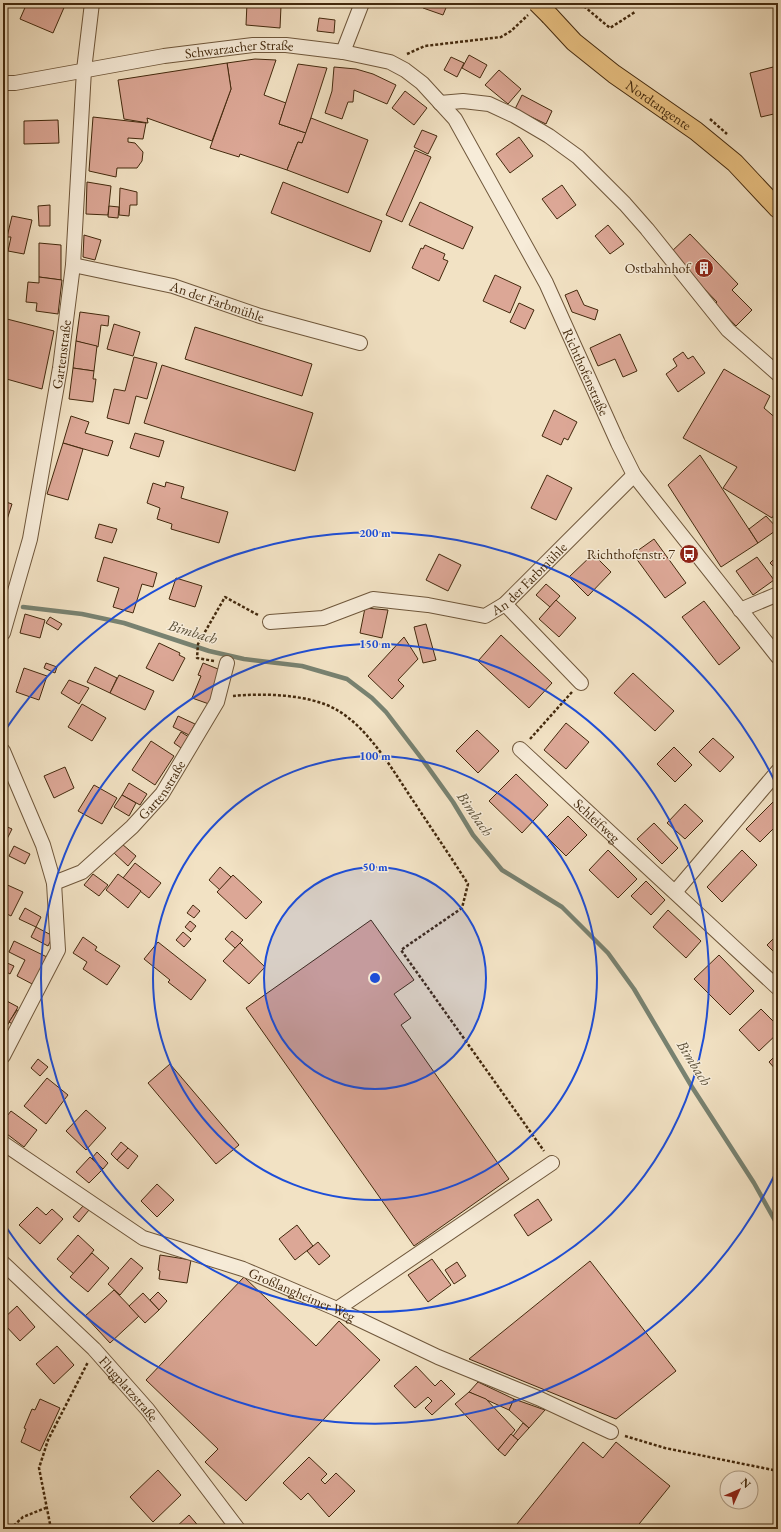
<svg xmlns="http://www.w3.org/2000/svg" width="781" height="1532" font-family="'EB Garamond',serif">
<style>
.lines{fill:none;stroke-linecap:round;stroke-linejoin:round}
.stream{stroke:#788271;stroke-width:4.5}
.building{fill:#dca796;stroke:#43290d}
.minor-casing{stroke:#6f573b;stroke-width:16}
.major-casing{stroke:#43290d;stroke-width:20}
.path{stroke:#43290d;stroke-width:2.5;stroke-dasharray:3 2;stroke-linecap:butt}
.minor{stroke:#f7ecd9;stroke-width:14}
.major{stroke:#e9c182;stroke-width:18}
.major-bridge-casing{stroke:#43290d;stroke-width:20;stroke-linecap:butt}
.major-bridge{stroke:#e9c182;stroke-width:18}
.ring{fill:none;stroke:#1d4ed8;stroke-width:2}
.labels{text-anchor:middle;stroke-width:3;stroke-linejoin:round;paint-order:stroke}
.street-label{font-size:14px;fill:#43290d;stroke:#f7ecd9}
.poi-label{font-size:14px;fill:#43290d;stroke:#f7ecd9;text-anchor:end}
.water-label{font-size:15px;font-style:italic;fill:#594e37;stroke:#f7ecd9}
.centre{fill:#1d4ed8;stroke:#f7ecd9;stroke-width:2}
.ring-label{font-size:12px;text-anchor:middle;font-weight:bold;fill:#1d4ed8;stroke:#f7ecd9;stroke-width:3;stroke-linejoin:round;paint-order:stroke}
</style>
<rect width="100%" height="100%" fill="#f2e2c4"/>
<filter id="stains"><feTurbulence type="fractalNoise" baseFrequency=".005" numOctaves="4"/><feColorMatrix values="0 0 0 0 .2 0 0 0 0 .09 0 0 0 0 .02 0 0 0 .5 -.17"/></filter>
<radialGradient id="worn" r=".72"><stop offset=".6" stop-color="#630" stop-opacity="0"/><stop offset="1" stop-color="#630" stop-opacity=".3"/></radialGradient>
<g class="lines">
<path class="stream" d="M23 607 82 614 124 623 209 651 244 659 302 666 347 679 372 698 386 712 422 759 453 802 473 835 502 870 562 907 608 953 634 989 692 1087 754 1183 778 1226"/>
</g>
<g class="building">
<path d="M27 3H66L53 33 20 19Z"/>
<path d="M247 3 281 6 280 28 246 25Z"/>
<path d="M425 3H448L443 15 423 8Z"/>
<path d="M319 18 335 20 334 33 317 31Z"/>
<path d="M469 55 487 65 480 78 462 68Z"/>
<path d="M451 57 464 63 457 77 444 70Z"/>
<path d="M255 59 276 60 264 95 286 103 279 124 306 133 302 143 298 142 287 170 240 154 239 157 210 148 231 89 227 63Z"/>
<path d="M227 63 231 89 212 141 147 118 148 123 124 119 118 80Z"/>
<path d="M298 64 327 68 306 133 279 124Z"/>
<path d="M777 66 778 113 761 117 750 73Z"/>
<path d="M334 67 356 69 373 74 396 85 387 104 354 90 353 102H348L342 119 325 113 332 91Z"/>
<path d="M499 70 521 89 508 104 485 85Z"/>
<path d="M405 91 427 108 414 125 392 108Z"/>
<path d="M522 95 552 111 546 124 515 109Z"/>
<path d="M93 117 146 123 143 139 128 138V142L135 143 143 152 142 161 137 168H117L116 177 89 171Z"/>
<path d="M311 118 368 140 348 193 287 170 298 142 302 143Z"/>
<path d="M58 120 59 143 24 144V121Z"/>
<path d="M422 130 437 136 428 154 414 147Z"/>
<path d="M519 137 533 156 510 173 496 154Z"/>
<path d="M3 140H5L6 174H3Z"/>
<path d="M415 150 431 157 402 222 386 215Z"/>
<path d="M87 182 111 186 108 215 86 214Z"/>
<path d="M283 182 382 221 370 252 271 213Z"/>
<path d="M562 185 576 205 557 219 542 199Z"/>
<path d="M120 188 137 192V205H130L129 216 119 215Z"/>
<path d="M420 202 473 227 463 249 409 225Z"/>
<path d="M50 205V226H39L38 206Z"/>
<path d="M109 206 119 207 118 218 108 217Z"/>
<path d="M12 216 32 220 24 254 8 251 11 237H7Z"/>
<path d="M608 225 624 244 610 254 595 236Z"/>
<path d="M690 234 738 284 732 290 752 310 736 326 715 304 717 302 670 253Z"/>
<path d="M84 235 101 240 95 260 83 257Z"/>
<path d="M39 243 61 245V280L39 277Z"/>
<path d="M425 245 445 254 443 259 448 261 439 281 412 268 421 248 423 249Z"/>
<path d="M495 275 521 287 510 313 483 301Z"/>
<path d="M39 277 62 280 58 314 36 311 37 303 26 302 28 282 39 283Z"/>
<path d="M577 290 584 305 598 310 595 320 572 312 565 295Z"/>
<path d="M519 303 534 310 525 329 510 322Z"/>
<path d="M80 312 109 316 108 326 101 325 98 347 76 341Z"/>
<path d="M3 318 54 331 42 389 3 378Z"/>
<path d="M114 324 140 332 133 356 107 349Z"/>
<path d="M195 327 312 364 302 396 185 359Z"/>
<path d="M620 334 637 371 623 377 615 359 598 366 590 348Z"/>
<path d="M76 341 97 346 94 371 73 368Z"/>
<path d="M778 348V359L773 353Z"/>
<path d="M683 352 688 359 693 356 705 373 678 392 666 374 677 366 673 359Z"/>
<path d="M134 357 157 363 147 399 136 396 129 424 107 418 114 389 125 391Z"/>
<path d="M162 365 313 413 295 471 144 423Z"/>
<path d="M73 368 94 371 93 379H96L93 402 69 399Z"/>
<path d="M724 369 770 396 764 408 778 420V507L772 518 723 488 737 467 683 438Z"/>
<path d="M554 410 577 422 568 440 564 438 561 445 542 436Z"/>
<path d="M71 416 89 422 85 433 113 441 108 456 63 443Z"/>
<path d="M135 433 164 441 159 457 130 448Z"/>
<path d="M63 443 83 449 68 500 47 494Z"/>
<path d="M700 455 758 543 721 567 668 485Z"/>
<path d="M547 475 572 488 556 520 531 508Z"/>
<path d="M166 482 184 487 181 498 228 512 219 543 171 529 172 524 157 519 160 508 147 503 153 483 165 487Z"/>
<path d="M3 501 12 504 4 529H3Z"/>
<path d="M766 516 778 529 758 543 749 529Z"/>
<path d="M99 524 117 529 112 543 95 538Z"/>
<path d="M654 539 686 583 665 598 633 554Z"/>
<path d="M439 554 461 565 448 591 426 580Z"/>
<path d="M593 554 611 572 588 596 569 577Z"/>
<path d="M778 555V571L770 563Z"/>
<path d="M104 557 157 573 153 587 142 584 133 613 113 607 119 588 97 581Z"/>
<path d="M757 557 774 580 753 595 736 571Z"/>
<path d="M176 578 202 586 195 607 169 599Z"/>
<path d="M546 584 560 596 550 607 536 595Z"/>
<path d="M556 600 576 618 559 637 539 619Z"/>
<path d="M704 601 740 648 719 665 682 617Z"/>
<path d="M365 608 388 610 382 638 360 633Z"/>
<path d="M25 614 45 620 40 638 20 633Z"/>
<path d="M50 617 62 624 58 630 46 623Z"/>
<path d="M426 624 436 660 423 663 414 627Z"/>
<path d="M501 635 552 683 529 708 478 661Z"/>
<path d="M404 637 418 659 398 680 404 686 392 699 368 676Z"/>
<path d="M159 643 180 653 179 655 185 658 173 681 146 668Z"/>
<path d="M46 663 57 667 55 673 44 668Z"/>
<path d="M203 663 223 671 209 704 192 698 201 676 198 675Z"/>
<path d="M95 667 117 678 110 693 87 682Z"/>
<path d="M24 668 47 676 39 700 16 692Z"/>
<path d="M633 673 674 711 655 731 614 693Z"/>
<path d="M119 675 154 691 145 710 110 693Z"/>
<path d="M69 680 89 688 79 704 61 693Z"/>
<path d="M82 704 106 718 92 741 68 727Z"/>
<path d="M178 716 195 724 189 735 173 727Z"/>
<path d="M566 723 589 742 566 769 544 750Z"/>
<path d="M477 730 499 751 478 773 456 751Z"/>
<path d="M181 732 192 739 184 750 174 743Z"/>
<path d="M713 738 734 757 720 772 699 752Z"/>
<path d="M151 741 174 756 155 785 132 770Z"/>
<path d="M674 747 692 765 675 782 657 764Z"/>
<path d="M65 767 74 788 54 798 44 776Z"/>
<path d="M516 774 548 805 522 833 489 801Z"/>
<path d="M129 783 147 794 140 805 122 795Z"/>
<path d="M94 785 117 798 102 824 78 811Z"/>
<path d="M122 795 136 803 129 816 114 807Z"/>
<path d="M778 797V824L760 842 746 829Z"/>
<path d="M685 804 703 821 685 839 667 823Z"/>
<path d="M568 816 587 835 566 856 547 837Z"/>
<path d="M654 823 678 848 662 864 637 839Z"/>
<path d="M3 825 12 829 3 847Z"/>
<path d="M122 844 136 856 128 866 114 853Z"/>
<path d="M14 846 30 854 25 864 9 856Z"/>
<path d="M608 850 637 879 618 898 589 870Z"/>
<path d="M742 850 757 865 722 902 707 887Z"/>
<path d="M135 863 161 883 149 898 123 878Z"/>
<path d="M220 867 231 877 220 890 209 880Z"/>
<path d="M93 874 108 885 99 896 84 885Z"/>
<path d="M118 874 141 891 128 908 106 890Z"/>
<path d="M233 875 262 902 246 919 217 892Z"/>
<path d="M646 881 665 900 651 915 631 896Z"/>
<path d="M3 883 23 892 11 916 3 912Z"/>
<path d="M193 905 200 911 194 918 187 913Z"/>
<path d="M25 908 41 917 36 927 19 919Z"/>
<path d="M668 910 701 941 686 958 653 927Z"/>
<path d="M371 920 414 980 394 994 411 1018 401 1025 509 1179 414 1246 246 1008Z"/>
<path d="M190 921 196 926 191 932 185 927Z"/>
<path d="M36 927 53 936 48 946 31 937Z"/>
<path d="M232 931 243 940 235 948 225 939Z"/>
<path d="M183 932 191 939 184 947 176 940Z"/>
<path d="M778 934V956L767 945Z"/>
<path d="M83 937 97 947 95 950 120 966 107 985 83 969 87 962 73 953Z"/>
<path d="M14 941 49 958 36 986 17 976 25 960 9 952Z"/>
<path d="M158 942 206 980 191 1000 168 982 170 980 144 959Z"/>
<path d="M240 943 265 967 249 984 223 961Z"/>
<path d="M719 955 754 991 730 1015 694 979Z"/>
<path d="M5 962 14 966 10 974 3 970Z"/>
<path d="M3 999 18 1007 4 1031H3Z"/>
<path d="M761 1009 778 1026V1033L759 1051 739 1030Z"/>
<path d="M17 1010 23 1013 16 1026 9 1022Z"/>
<path d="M778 1053V1072L769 1062Z"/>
<path d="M38 1059 48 1067 40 1076 31 1068Z"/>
<path d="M170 1064 239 1145 216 1164 148 1083Z"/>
<path d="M47 1078 68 1095 46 1124 24 1106Z"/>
<path d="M86 1110 106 1128 86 1150 66 1131Z"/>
<path d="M11 1111 37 1130 24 1147 3 1131V1121Z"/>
<path d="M121 1142 128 1148 117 1160 111 1154Z"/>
<path d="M128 1148 138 1156 128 1169 117 1160Z"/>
<path d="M97 1152 108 1163 103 1169 92 1158Z"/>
<path d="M90 1157 103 1169 89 1183 76 1172Z"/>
<path d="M157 1184 174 1200 157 1217 141 1201Z"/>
<path d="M538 1199 552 1220 528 1236 514 1215Z"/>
<path d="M84 1205 89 1210 79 1222 73 1217Z"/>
<path d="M37 1207 46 1215 52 1209 63 1219 40 1244 19 1225Z"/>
<path d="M297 1225 313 1246 295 1260 279 1239Z"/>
<path d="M78 1235 94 1250 74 1274 57 1259Z"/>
<path d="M318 1242 330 1256 319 1265 307 1251Z"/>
<path d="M92 1253 109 1268 88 1292 70 1277Z"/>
<path d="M160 1255 191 1260 187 1283 159 1279 160 1271 158 1270Z"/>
<path d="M131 1258 143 1268 120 1295 108 1284Z"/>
<path d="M432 1259 451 1285 428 1302 408 1275Z"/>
<path d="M590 1261 676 1371 616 1419 469 1359Z"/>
<path d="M457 1262 466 1276 454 1284 445 1270Z"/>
<path d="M244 1277 316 1346 339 1321 380 1360 246 1501 205 1462 218 1449 146 1380Z"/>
<path d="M114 1290 139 1316 110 1343 85 1316Z"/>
<path d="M158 1292 167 1301 159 1310 150 1300Z"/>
<path d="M143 1293 159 1310 145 1323 129 1306Z"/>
<path d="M17 1306 35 1327 20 1341 3 1323V1319Z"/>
<path d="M57 1346 74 1365 54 1384 36 1364Z"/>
<path d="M3 1350 8 1355 3 1361Z"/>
<path d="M416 1366 435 1386 441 1380 455 1394 432 1415 425 1408 432 1401 428 1397 415 1408 394 1386Z"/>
<path d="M478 1382 514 1399 509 1410 469 1392Z"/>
<path d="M469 1392 486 1399 515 1430 498 1450 455 1404Z"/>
<path d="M40 1399 60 1408 40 1451 21 1442 26 1429 24 1428 32 1409 35 1410Z"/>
<path d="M514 1399 545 1410 529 1428 509 1410Z"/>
<path d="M523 1423 529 1428 518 1440 513 1436Z"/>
<path d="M511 1434 518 1440 505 1456 498 1450Z"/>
<path d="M583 1442 603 1458 616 1442 670 1486 635 1529H513Z"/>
<path d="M309 1457 327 1474 321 1480 325 1484 336 1473 355 1491 329 1517 308 1493 301 1500 283 1483Z"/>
<path d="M158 1470 181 1495 153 1522 130 1497Z"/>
<path d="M189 1515 201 1529H174Z"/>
</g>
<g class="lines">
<g class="minor-casing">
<g id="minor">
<path d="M343 52 362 3"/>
<path id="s1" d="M3 83H15L164 56 253 45H286L343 52 390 62 405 70 422 83 455 119 546 283 618 443 634 475 778 657"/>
<path d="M440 103 463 101 489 104 515 116 549 136 578 157 625 204 647 229 728 330 778 374"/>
<path id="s2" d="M73 265 173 286 260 316 360 343"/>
<path d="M505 604 581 683"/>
<path d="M740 610 778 594"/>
<path id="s3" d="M270 622 323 618 373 599 428 605 485 616 505 604 634 475"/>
<path id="s4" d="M3 633 30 539 60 368 73 265 84 70 92 3"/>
<path id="s5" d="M520 749 778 988"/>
<path d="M3 751 43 845 54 883 58 950 3 1056"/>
<path id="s6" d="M54 883 82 872 132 827 162 794 217 702 227 663"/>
<path d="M675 892 778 771"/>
<path id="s7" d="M3 1143 143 1238 243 1269 337 1309 438 1357 538 1398 611 1432"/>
<path id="s8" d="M3 1263 94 1349 148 1410 238 1529"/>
<path d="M337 1309 552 1163"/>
</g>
</g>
<g class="major-casing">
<g id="major">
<path id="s9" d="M550 16 574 42 614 74 696 131 735 163 778 209"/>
</g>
</g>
<g class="path">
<path d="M580 3 610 28 635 12"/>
<path d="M407 54 425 46 501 37 511 31 528 15"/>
<path d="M710 119 727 134"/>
<path d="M214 661 197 658 198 644 225 597 258 615"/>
<path d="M233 696C263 693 310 694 337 710 370 729 395 774 416 805 433 831 451 857 468 884L462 908 401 950 544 1151"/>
<path d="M530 739 572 692"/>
<path d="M625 1436 665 1448 778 1471"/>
<path d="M10 1529 23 1517 48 1507"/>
<path d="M51 1529 39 1468 48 1440 88 1362"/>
</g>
<use href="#minor" class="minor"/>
<use href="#major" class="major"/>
<g class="major-bridge-casing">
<path id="major-bridge" d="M537 3 550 16"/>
</g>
<use href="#major-bridge" class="major-bridge"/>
</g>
<circle cx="375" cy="978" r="111" fill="#1d4ed8" fill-opacity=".12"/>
<g class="ring">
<circle cx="375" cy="978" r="111"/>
<circle cx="375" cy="978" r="222"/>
<circle cx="375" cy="978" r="334"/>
<path d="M777 1170A445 445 0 0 1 4 1224M4 732A445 445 0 0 1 777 786"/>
</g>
<defs>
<g id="building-disc" transform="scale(1)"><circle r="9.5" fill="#8f2418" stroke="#f7ecd9"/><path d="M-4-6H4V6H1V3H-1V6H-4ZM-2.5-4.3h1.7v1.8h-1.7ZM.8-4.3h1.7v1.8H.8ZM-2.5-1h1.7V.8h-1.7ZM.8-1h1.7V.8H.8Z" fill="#fff"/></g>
<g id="bus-disc" transform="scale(1)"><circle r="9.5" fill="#8f2418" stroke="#f7ecd9"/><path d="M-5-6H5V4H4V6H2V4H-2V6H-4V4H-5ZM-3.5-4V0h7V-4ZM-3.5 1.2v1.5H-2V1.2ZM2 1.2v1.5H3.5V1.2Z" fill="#fff"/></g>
</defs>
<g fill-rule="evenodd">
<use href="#building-disc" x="704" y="268"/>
<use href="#bus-disc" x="689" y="554"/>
</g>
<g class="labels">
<g class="street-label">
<text dy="5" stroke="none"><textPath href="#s1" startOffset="239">Schwarzacher Straße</textPath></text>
<text dy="5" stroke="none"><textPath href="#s9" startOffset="141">Nordtangente</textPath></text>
<text dy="5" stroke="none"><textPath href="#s2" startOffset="149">An der Farbmühle</textPath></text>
<text dy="5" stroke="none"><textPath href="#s4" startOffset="285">Gartenstraße</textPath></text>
<text dy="5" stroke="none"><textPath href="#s1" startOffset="764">Richthofenstraße</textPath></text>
<text dy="5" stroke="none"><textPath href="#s3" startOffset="278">An der Farbmühle</textPath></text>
<text dy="5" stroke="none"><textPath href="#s6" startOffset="145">Gartenstraße</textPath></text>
<text dy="5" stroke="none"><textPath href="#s5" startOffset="105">Schleifweg</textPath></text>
<text dy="5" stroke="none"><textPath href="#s7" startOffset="338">Großlangheimer Weg</textPath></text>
<text dy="5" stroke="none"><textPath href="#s8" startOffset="178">Flugplatzstraße</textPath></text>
</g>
<g class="poi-label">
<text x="690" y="273">Ostbahnhof</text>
<text x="675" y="559">Richthofenstr. 7</text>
</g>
<g class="water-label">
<text transform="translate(193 632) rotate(17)" y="5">Bimbach</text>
<text transform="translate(475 814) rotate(55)" y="5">Bimbach</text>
<text transform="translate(694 1063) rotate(58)" y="5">Bimbach</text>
</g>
</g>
<circle cx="375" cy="978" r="6" class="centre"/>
<g class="ring-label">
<text x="375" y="537">200 m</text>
<text x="375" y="648">150 m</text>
<text x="375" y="760">100 m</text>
<text x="375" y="871">50 m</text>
</g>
<rect width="781" height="1532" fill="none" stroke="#f2e2c4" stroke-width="16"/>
<rect x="4" y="4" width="773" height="1524" fill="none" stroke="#43290d" stroke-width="2"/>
<rect x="8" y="8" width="765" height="1516" fill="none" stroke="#43290d"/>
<g transform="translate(739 1490) rotate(45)"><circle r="19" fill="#f7ecd9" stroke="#af9e87"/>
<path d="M0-3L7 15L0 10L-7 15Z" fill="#8f2418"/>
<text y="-6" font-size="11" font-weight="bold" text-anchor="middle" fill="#43290d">N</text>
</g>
<rect width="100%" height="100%" filter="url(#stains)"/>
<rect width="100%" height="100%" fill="url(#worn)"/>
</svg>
